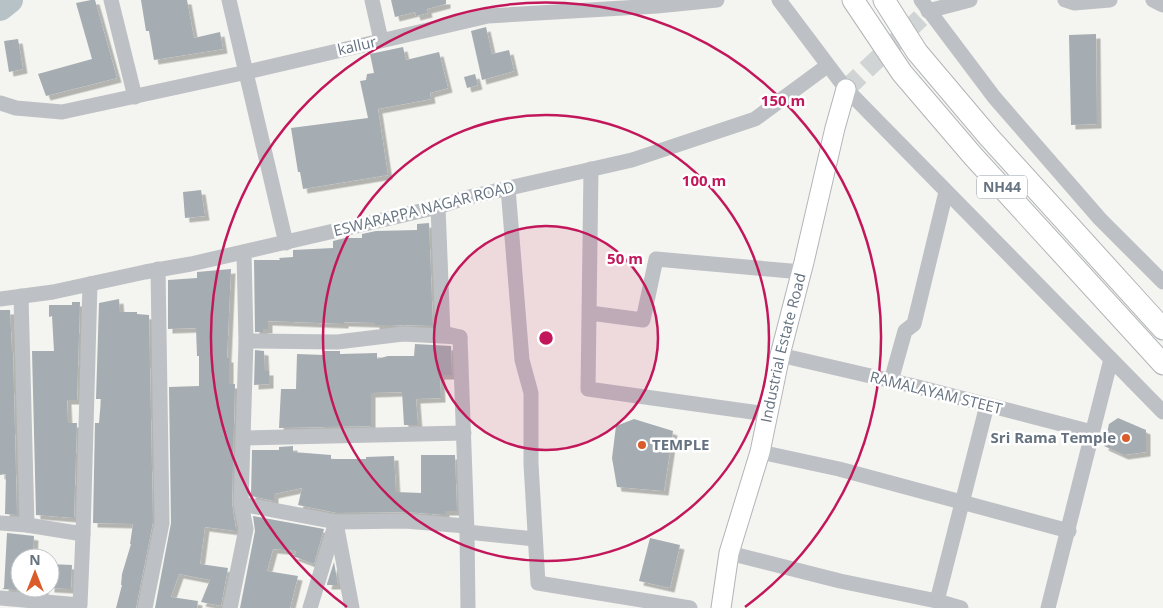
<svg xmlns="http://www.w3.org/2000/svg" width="1163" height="608" font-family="'Open Sans',sans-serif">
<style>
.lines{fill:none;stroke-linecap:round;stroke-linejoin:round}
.river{stroke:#b7c2c7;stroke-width:26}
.building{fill:#a6adb2;filter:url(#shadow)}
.major-tunnel{stroke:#d0d4d4;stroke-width:19;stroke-dasharray:19 9;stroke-linecap:butt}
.major-casing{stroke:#b1b4b8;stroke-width:21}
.highway-casing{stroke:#b2b5b8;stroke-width:23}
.minor{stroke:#bdc0c4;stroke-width:15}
.major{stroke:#fff;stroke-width:19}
.highway{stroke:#fff;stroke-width:21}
.ring{fill:none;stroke:#c2185b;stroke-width:2.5}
.poi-dot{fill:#da5c2b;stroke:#fff;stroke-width:2}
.labels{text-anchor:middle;stroke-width:5;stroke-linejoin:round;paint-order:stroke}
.shield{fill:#fff;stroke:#939ca6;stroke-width:1}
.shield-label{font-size:14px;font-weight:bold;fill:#657280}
.street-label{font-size:15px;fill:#657280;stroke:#fff}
.poi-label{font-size:15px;font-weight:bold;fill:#657280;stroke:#fff;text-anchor:end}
.centre{fill:#c2185b;stroke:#fff;stroke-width:2.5}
.ring-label{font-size:15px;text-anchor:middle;font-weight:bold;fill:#c2185b;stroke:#fff;stroke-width:5;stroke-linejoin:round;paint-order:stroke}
</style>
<defs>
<filter id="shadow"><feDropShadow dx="4.5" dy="4.5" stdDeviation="0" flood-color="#0004"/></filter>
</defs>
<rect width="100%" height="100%" fill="#f4f4f0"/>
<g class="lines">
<path class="river" d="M0 8 10 0"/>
</g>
<g class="building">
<path d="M91 0H95L117 78 46 96 38 74 92 59 76 3Z"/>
<path d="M141 0H187L194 38 220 32 223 49 154 60 149 31H146Z"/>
<path d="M391 0H446V4L427 9 428 13 416 16 415 12 395 17Z"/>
<path d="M486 27 492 54 509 50 514 71 482 80 471 31Z"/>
<path d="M1096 34 1097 124 1071 125 1069 35Z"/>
<path d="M18 39 23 69 9 72 4 41Z"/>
<path d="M403 47 406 60 439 52 448 88 430 93 431 99 378 109 388 175 303 189 300 172H298L291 128 368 118 360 81 366 80 367 74 374 73 370 54Z"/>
<path d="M475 74 478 85 467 88 464 77Z"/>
<path d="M201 190 205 216 185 218 183 192Z"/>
<path d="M429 223 433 326 403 325 389 326V325H375V323L344 322V324L268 321V329H263V332H255L254 260H280L279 258 293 257V250L333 248V241L345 238H362V234L376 231 417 230V224Z"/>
<path d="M231 269 227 358H229V384H235L232 504 236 529V531L205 527 200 564 228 568 221 606 201 602 210 580 179 574 171 597 198 601 197 608H155L171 523 169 387 199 386V356H197L196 328 168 329V280L197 278V272Z"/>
<path d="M119 299 120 312H137V314L149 315 153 522 136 608H116L122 585H121L122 574 131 544H130L133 524 93 523 95 423H99L101 399H96L99 303Z"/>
<path d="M72 302H80L77 400H67L68 423H77L74 518 36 515 32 351H54L52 316 49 317V305H72Z"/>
<path d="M0 310H10L12 352H13L17 515 5 514 6 474 0 475Z"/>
<path d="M415 344 451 346 452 375H440L441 398 416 399 418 425H404L402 392 371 393V426L279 428 281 389H296L297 354 324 355V351H340V354L377 353V359L388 356H414Z"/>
<path d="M255 350 264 351 265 371H269V384L254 385Z"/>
<path d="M1118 418 1146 430V452L1124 455 1104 446 1109 424Z"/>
<path d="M634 419 673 431 664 491 617 487 612 458 616 426Z"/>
<path d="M293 446V452L331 455V459H366V457L394 456 396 492 421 493V455H455L457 511H445V515L405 512 337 513 298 505 302 488 274 494V501L251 496 252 450H279V447Z"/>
<path d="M253 516 324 529 314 564 290 555H295L296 551 273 549 267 571 298 576 290 608H240L255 531Z"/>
<path d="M7 533 34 536 33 556H20V588H44V592L2 589 4 588Z"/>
<path d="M650 538 680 545 670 588 639 581Z"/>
<path d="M334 562 338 585H327V584Z"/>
<path d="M50 564 72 565 71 588H69V589L50 588Z"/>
</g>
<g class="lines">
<path class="major-tunnel" d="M846 89 928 11"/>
<g class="major-casing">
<g id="major">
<path id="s1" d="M721 608 729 553 760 452 780 355 804 262 835 128 846 89"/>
</g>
</g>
<g class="highway-casing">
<g id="highway">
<path d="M853 0 902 73 973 156 1163 364"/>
<path d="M884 0 917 52 988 136 1163 329"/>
</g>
</g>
<g class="minor">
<path d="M111 0 135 97"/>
<path d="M229 0 286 243"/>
<path d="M372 0 381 40"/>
<path d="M779 0 846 89 1163 412"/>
<path d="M921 0 994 97 1100 219 1163 282"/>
<path d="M1065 0 1074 3 1110 0"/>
<path d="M1153 0 1163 5"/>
<path d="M928 11 970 0"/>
<path d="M0 103 16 108 62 112 247 72 488 16 657 6 717 0"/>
<path d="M591 169 588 389 767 414"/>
<path d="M508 188 522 360 531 393V464L538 583 690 608"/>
<path d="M438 207 443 333 456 336"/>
<path d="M21 296 27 525"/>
<path d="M0 299 53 292 145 272 191 264 438 207 465 198 632 160 755 119 827 66"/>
<path d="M590 313 643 320 656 259 802 272"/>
<path d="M460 337 467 532 535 539"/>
<path d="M246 341 337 342 403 334 460 337"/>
<path d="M780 355 918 387 1092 432"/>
<path d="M891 381 905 331 914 324 946 192"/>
<path d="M243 438 464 433"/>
<path d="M760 452 839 469 1069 531"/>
<path d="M241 504 336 522 405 521 466 526"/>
<path d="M0 523 27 525 83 534 90 284"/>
<path d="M336 523 352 608"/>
<path d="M467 532 468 608"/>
<path d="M729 553 840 581 937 601 961 608"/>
<path d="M0 598 80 605 83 534"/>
<path d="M937 601 987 405"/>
<path d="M145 608 162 523 158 269"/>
<path d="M230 608 246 529 241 504 246 341 244 253"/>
<path d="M310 608 336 522"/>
<path d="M1048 608 1111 359"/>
</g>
<use href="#major" class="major"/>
<use href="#highway" class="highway"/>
</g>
<circle cx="546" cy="338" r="112" fill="#c2185b" fill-opacity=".12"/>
<g class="ring">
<circle cx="546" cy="338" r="112"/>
<circle cx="546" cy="338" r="223"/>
<path d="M347 607A335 335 0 1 1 745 607"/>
</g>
<g class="poi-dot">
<circle cx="1126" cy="438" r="5"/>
<circle cx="642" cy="445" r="5"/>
</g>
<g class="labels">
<rect class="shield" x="977" y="175.5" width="50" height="23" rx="4"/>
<g class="shield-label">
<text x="1002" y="192">NH44</text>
</g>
<g class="street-label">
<text transform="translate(357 46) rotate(-13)" y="5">kallur</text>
<text transform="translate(424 209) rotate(-14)" y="5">ESWARAPPA NAGAR ROAD</text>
<text dy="5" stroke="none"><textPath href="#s1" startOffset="268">Industrial Estate Road</textPath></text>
<text transform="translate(936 393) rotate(14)" y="5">RAMALAYAM STEET</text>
</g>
<g class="poi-label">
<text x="1116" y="443">Sri Rama Temple</text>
<text x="652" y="450" text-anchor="start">TEMPLE</text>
</g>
</g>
<circle cx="546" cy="338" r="8" class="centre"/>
<g class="ring-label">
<text x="783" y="106">150 m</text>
<text x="704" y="186">100 m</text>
<text x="625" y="264">50 m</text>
</g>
<g transform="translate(35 573)"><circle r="24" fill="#ffffff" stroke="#c1c7cc"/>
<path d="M0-4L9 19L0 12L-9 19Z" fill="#da5c2b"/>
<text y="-8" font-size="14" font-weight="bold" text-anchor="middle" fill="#657280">N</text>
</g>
</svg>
